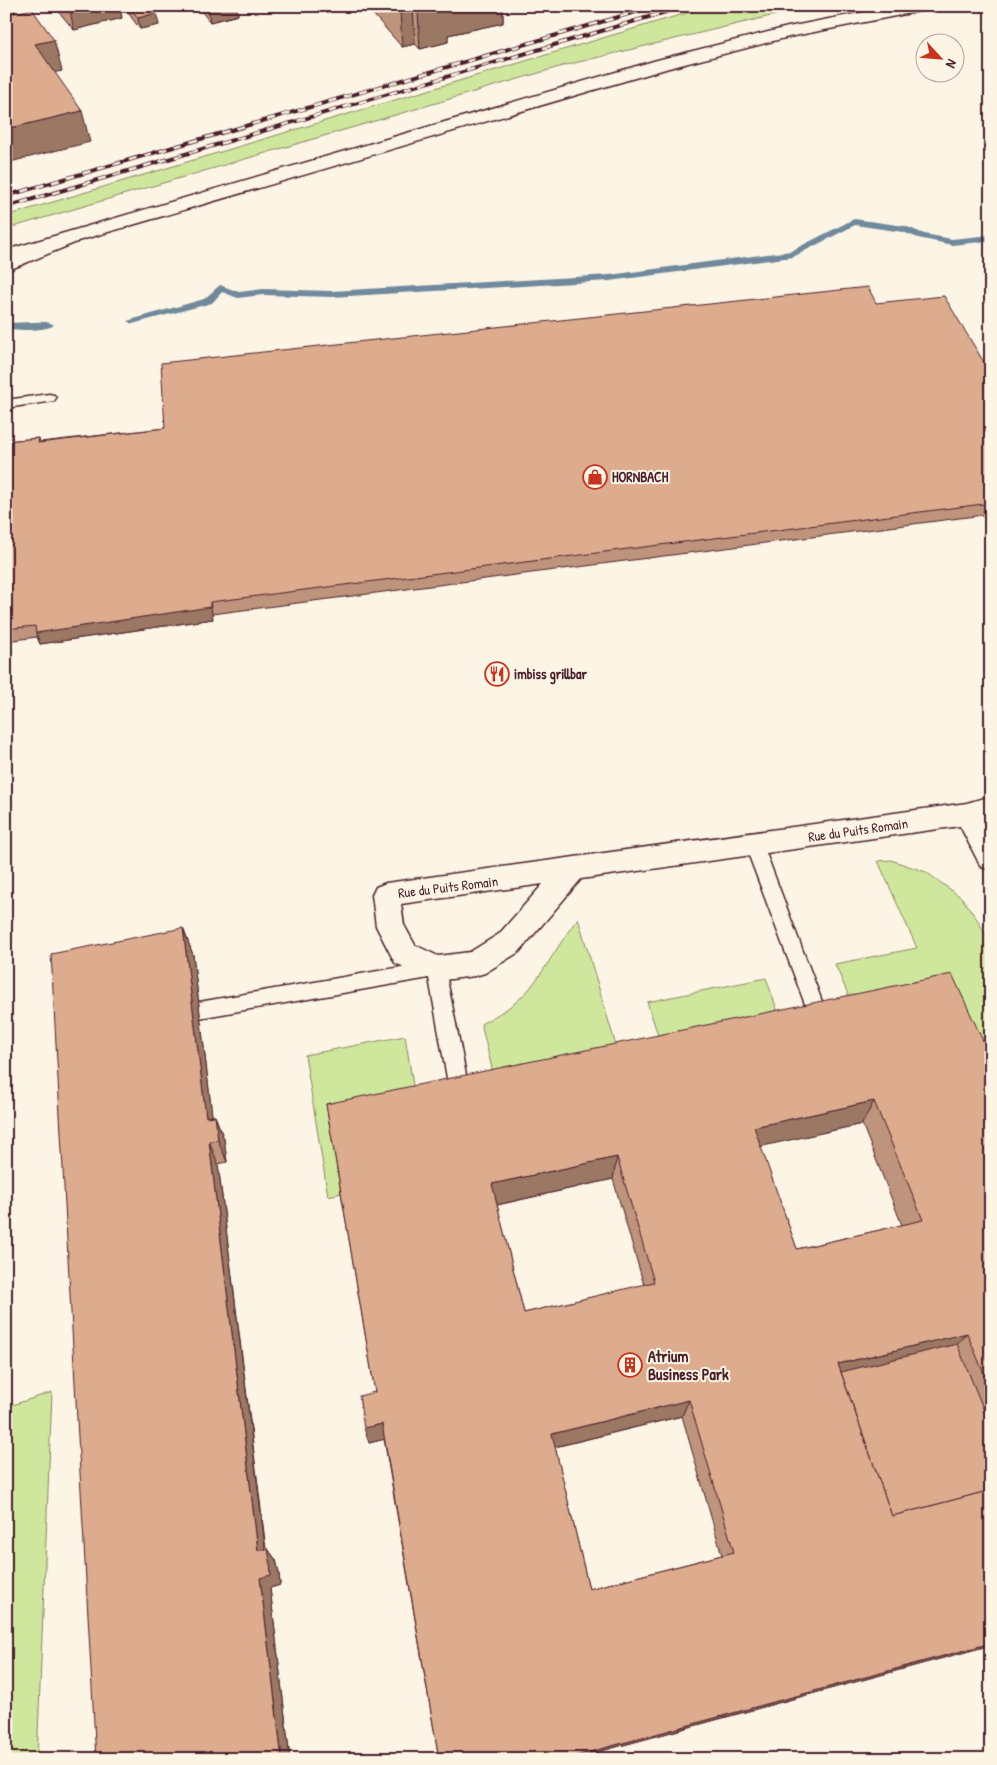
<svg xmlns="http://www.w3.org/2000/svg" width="997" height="1765" font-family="'Patrick Hand',sans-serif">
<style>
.green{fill:#cee79d;stroke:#8c8364}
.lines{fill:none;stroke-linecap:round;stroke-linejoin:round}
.stream{fill:#6f899c;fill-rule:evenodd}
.service-casing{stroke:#4a1f2b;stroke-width:3}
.minor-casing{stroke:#4a1f2b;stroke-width:3}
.primary-casing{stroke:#4a1f2b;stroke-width:3}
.motorway-casing{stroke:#4a1f2b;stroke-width:3}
.service{fill:#fcf5e5;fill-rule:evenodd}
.minor{fill:#fcf5e5;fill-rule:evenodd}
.primary{fill:#fcf5e5;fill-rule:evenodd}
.motorway{fill:#fcf5e5;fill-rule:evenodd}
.rail-casing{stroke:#4a1f2b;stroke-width:4}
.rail{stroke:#fcf5e5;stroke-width:2.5;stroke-dasharray:8;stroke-linecap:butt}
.wall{fill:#be947b;stroke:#4a1f2b;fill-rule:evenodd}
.shaded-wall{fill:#9b7864;stroke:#4a1f2b}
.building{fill:#ddac8f;stroke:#4a1f2b;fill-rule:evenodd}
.labels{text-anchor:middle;stroke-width:4;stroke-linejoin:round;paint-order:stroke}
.poi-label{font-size:14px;font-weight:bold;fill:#4a1f2b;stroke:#fcf5e5;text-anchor:start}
.street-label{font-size:14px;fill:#4a1f2b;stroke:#fcf5e5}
.near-poi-label{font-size:16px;font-weight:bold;fill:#4a1f2b;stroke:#fcf5e5;text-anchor:start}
</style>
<rect width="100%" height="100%" fill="#fcf5e5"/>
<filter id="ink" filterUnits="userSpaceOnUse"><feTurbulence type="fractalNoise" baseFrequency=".02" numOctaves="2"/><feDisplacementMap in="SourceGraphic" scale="10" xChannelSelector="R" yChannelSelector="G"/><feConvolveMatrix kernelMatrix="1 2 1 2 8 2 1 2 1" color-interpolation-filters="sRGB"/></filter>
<g filter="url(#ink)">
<g class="green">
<path d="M710 6H820L775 15 566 65 6 229V216Z"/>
<path d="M891 860 926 872 962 898 979 922 991 947V1076L853 1006 835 964 917 948 878 861Z"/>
<path d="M578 918 622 1066 498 1092 481 1024C499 1014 517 1004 530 988 548 966 561 940 578 918Z"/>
<path d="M766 978 782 1024 663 1050 647 1002Z"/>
<path d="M405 1036 417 1109 342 1193 328 1196 305 1055Z"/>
<path d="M52 1392 37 1759H6V1407Z"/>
</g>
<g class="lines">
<g class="stream">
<path d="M854 219 905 226 924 234 952 239 991 235V241L952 245 918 238 903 232 855 225 793 257 609 281 332 297 263 295 238 298 222 292 212 303 132 324 127 321 204 299 220 285 239 292 263 289 332 291 609 275 791 251Z"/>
<path d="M6 322C19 325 46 318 54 325 47 331 16 331 6 328Z"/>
</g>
<g class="service-casing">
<g id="service">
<path d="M49 394 54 395 56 398 54 401 6 408V400Z"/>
<path d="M754 838 760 840 763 845 829 1020 827 1026 820 1028 813 1026 811 1020 745 845 748 840Z"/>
<path d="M436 961 442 963 445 969 471 1100 468 1106 461 1109 454 1106 451 1100 429 978 199 1018 192 1016 190 1010 192 1004 199 1002Z"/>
</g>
</g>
<g class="minor-casing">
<path id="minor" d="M991 796V818L984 820 991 833V870L981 867 960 826 581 879 519 952 485 973 475 976 436 981 395 963 376 926 372 895 376 887 386 883 967 803ZM543 884 499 934 470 952 438 956 415 945 404 925 401 904Z"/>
</g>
<g class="primary-casing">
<path id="primary" d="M895 6H929L921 11 789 37 669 68 6 262V250L657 60 788 27Z"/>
</g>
<g class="motorway-casing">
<path id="motorway" d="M70 232 77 234 79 238 77 242 6 271V258Z"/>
</g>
<use href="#service" class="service"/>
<use href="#minor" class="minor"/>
<use href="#primary" class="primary"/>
<use href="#motorway" class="motorway"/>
<g class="rail-casing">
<g id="rail">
<path d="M6 196 656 6"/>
<path d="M6 207 686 6"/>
</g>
</g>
<use href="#rail" class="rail"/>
</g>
<g class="wall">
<path d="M54 6H119L122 18 74 30Z"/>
<path d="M123 6H151L159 25 140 29Z"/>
<path d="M197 6H237L238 15 210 22Z"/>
<path d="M371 6H503V23L448 35V42L420 49 415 44 402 47 371 12Z"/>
<path d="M876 303 991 374V514L212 614 213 619 40 644 37 637 6 641V441L39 438 40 442 165 428Z"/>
<path d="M183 928 193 955 212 1116H215L224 1139 227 1162 218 1164 266 1549H268L276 1560 279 1573 280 1585 270 1588 290 1759H96Z"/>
<path d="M991 1058V1645L572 1759H439L384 1439 369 1443 375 1392 326 1104ZM862 1124 902 1225 797 1249 760 1146ZM613 1179 644 1285 524 1313 497 1205ZM682 1416 722 1555 589 1589 555 1447Z"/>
</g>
<g class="shaded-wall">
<path d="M6 6H13L17 21 6 24Z"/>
<path d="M69 6H119L122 18 74 30Z"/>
<path d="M208 6H237L238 15 210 22Z"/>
<path d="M413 6 415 44 402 47 400 9Z"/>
<path d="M438 6H503V23L448 35V42L420 49 418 11Z"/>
<path d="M156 13 159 25 140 29 138 18Z"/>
<path d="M54 40 62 71 43 75 35 44Z"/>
<path d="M82 111 90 142 6 163V129Z"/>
<path d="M210 602 213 619 40 644 36 633Z"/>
<path d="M183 928 193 955 215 1140 206 1117Z"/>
<path d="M874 1101 862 1124 745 1150 754 1127Z"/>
<path d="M215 1116 224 1139 227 1162 218 1140Z"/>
<path d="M209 1141 218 1164 267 1562 258 1551Z"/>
<path d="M617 1157 613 1179 492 1206V1184Z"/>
<path d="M967 1333 951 1350 832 1379 838 1364Z"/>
<path d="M689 1400 682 1416 550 1448 552 1434Z"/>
<path d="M382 1424 386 1439 369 1443 364 1428Z"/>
<path d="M268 1549 276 1560 279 1573 280 1585 270 1588 290 1759H282L260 1578Z"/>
<path d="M991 1643V1645L572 1759H564Z"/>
</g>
<g class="building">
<path d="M129 6H151L156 13 138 18Z"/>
<path d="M397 6H412L400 9Z"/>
<path d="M414 6H438L418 11Z"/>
<path d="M32 9 54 40 35 44 82 111 6 129V15Z"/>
<path d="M868 287 876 303 944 296 991 374V503L210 602V607L36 633 35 626 6 629V441L39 438 38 443 165 428 161 363Z"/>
<path d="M183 928 206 1117 215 1116 218 1140 209 1141 258 1551 268 1549 270 1562 271 1575 260 1578 282 1759H96L51 954Z"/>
<path d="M952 974 991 1058V1390L967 1333 838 1364 892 1516 991 1490V1643L564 1759H439L382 1424 364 1428 359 1396 375 1392 326 1104ZM874 1101 923 1220 797 1249 754 1127ZM617 1157 654 1282 524 1313 492 1184ZM689 1400 734 1552 589 1589 552 1434Z"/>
<path d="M957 1344 991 1428V1490L892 1516 841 1372Z"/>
</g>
</g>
<defs>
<g id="shop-ring" transform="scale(1.25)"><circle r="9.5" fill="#fcf5e5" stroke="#c8321e" stroke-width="1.5"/><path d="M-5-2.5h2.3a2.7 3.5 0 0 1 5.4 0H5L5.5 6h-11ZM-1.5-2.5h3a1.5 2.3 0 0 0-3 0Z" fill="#c8321e"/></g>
<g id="restaurant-ring" transform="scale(1.25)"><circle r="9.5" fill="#fcf5e5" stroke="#c8321e" stroke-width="1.5"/><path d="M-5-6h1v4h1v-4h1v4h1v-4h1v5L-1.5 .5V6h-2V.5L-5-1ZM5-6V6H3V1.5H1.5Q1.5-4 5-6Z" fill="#c8321e"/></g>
<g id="building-ring" transform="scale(1.25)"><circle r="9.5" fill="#fcf5e5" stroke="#c8321e" stroke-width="1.5"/><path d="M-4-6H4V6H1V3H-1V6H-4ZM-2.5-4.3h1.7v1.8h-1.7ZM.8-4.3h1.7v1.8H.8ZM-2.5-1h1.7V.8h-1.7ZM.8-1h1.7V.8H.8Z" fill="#c8321e"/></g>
</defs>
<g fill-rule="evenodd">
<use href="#shop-ring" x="595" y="477"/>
<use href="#restaurant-ring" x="497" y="674"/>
<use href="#building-ring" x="630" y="1365"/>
</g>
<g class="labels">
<g class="poi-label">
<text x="612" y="482">HORNBACH</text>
<text x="514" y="679">imbiss grillbar</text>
</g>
<g class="street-label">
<text transform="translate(858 830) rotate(-8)" y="5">Rue du Puits Romain</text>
<text transform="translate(448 887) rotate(-7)" y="5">Rue du Puits Romain</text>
</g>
<g class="near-poi-label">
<text x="648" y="1362">Atrium<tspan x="648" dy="18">Business Park</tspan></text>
</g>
</g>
<rect width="997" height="1765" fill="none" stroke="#fcf5e5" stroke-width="25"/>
<rect x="12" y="12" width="972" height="1740" fill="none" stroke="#4a1f2b" stroke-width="2" filter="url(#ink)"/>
<g transform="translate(940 58) rotate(116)"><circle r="24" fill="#fcf5e5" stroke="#b59f9b"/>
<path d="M0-4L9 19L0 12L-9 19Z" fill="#c8321e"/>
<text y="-8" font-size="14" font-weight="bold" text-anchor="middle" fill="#4a1f2b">N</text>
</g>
</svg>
